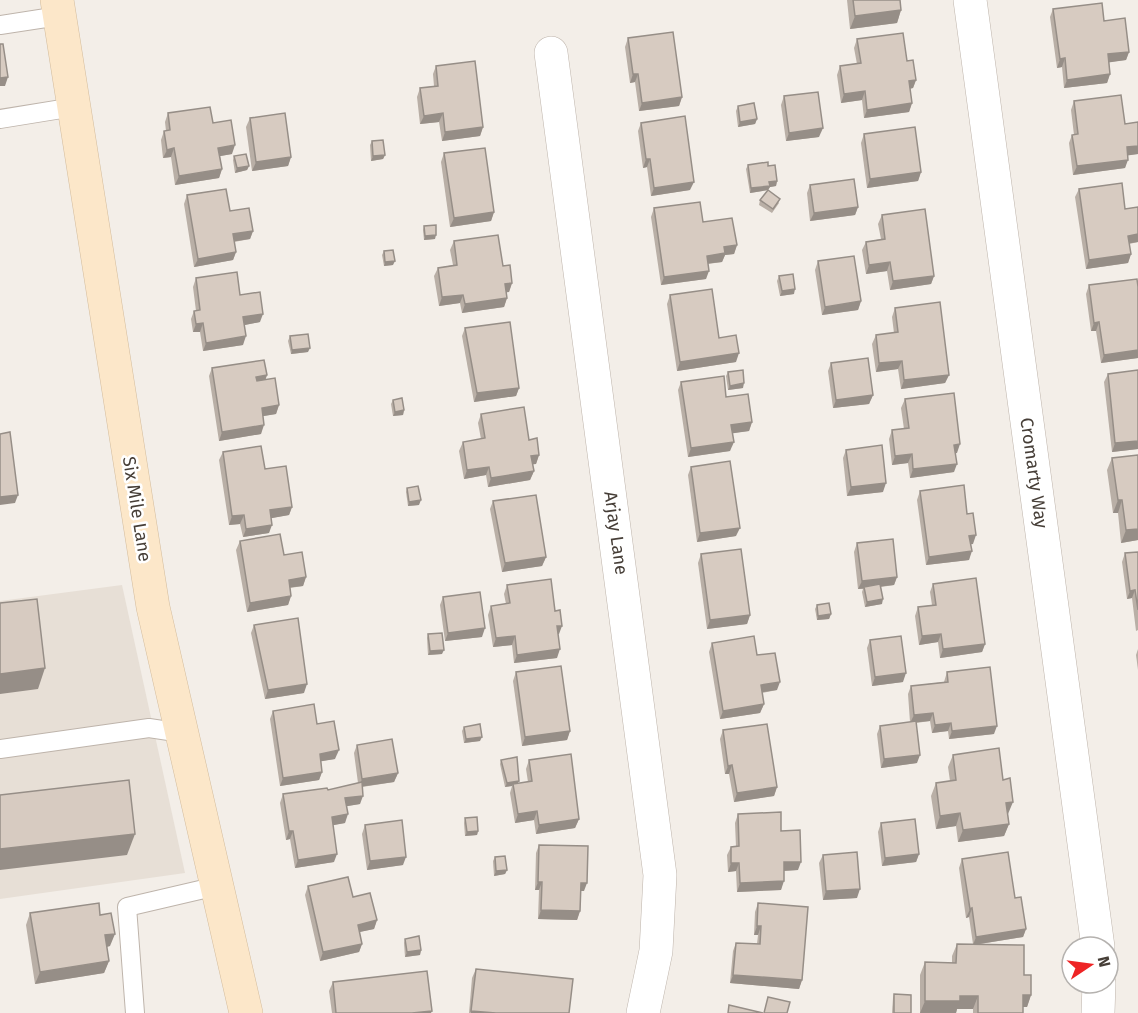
<svg xmlns="http://www.w3.org/2000/svg" width="1138" height="1013" font-family="'Fira Sans',sans-serif">
<style>
.residential{fill:#e7dfd6}
.lines{fill:none;stroke-linecap:round;stroke-linejoin:round}
.lane-casing{stroke:#beb4ab;stroke-width:20}
.street-casing{stroke:#beb4ab;stroke-width:34}
.secondary-casing{stroke:#d3bc9d;stroke-width:34}
.lane{stroke:#fff;stroke-width:18}
.street{stroke:#fff;stroke-width:33}
.secondary{stroke:#fce7c9;stroke-width:33}
.wall{fill:#b9afa6}
.shaded-wall{fill:#968e87}
.building{fill:#d7cbc1;stroke:#968e87;stroke-width:1.5}
.labels{text-anchor:middle;stroke-width:5;stroke-linejoin:round;paint-order:stroke}
.street-label{font-size:18px;fill:#463e37;stroke:#fff}
</style>
<rect width="100%" height="100%" fill="#f3eee8"/>
<path class="residential" d="M122 585 185 873 0 899V601Z"/>
<g class="lines">
<g class="lane-casing">
<g id="lane">
<path d="M0 25 59 16"/>
<path d="M0 119 74 107"/>
<path d="M0 749 149 728 182 733"/>
<path d="M135 1013 127 907 217 886"/>
</g>
</g>
<g class="street-casing">
<g id="street">
<path d="M970 0 1098 947"/>
<path d="M551 53 660 875 656 951 643 1013"/>
<path d="M1098 1013 1099 983"/>
</g>
</g>
<g class="secondary-casing">
<path id="secondary" d="M57 0 153 607 246 1013"/>
</g>
<use href="#lane" class="lane"/>
<use href="#street" class="street"/>
<use href="#secondary" class="secondary"/>
</g>
<g class="wall">
<path d="M847 0H900L901 10 897 23 850 29Z"/>
<path d="M1053 9 1104 21 1129 52 1126 60 1109 62 1110 74 1107 83 1064 88 1062 67 1057 68 1050 17Z"/>
<path d="M628 38 682 97 679 106 639 111 635 82 630 83 625 47Z"/>
<path d="M857 39 907 61 916 80 913 88 910 89 912 103 909 112 864 118 862 100 841 103 837 75 840 66 857 64 854 48Z"/>
<path d="M436 66 483 127 480 136 442 141 439 122 420 124 417 97 420 88 434 86 433 74Z"/>
<path d="M784 96 819 137 786 141 781 105Z"/>
<path d="M1074 101 1125 124 1138 122V154L1128 155 1125 168 1073 175 1069 143 1072 135H1074L1071 110Z"/>
<path d="M738 106 757 119 755 124 738 127 736 111Z"/>
<path d="M168 113 213 123 232 154 220 156 222 169 219 178 175 185 171 157 163 158 161 140 164 131H166L165 122Z"/>
<path d="M250 118 291 157 288 166 252 171 246 127Z"/>
<path d="M641 123 690 190 651 196 647 167 643 168 638 131Z"/>
<path d="M864 134 921 172 918 181 867 188 861 143Z"/>
<path d="M372 141 385 155 383 159 371 161 370 145Z"/>
<path d="M444 153 494 212 491 221 450 227 441 162Z"/>
<path d="M234 156 249 166 247 170 235 173 233 160Z"/>
<path d="M748 165 768 166 777 181 776 186 770 187 768 190 779 203 772 213 759 205 760 200 768 190 750 193 746 169Z"/>
<path d="M810 185 858 207 855 215 810 221 807 193Z"/>
<path d="M1079 189 1125 209 1138 207V242L1129 244 1131 254 1128 263 1086 269 1075 197Z"/>
<path d="M187 195 230 211 253 231 250 239 234 242 236 252 233 260 194 267 184 204Z"/>
<path d="M654 208 703 222 737 245 734 254 725 255 722 262 708 264 706 279 661 285 651 217Z"/>
<path d="M882 215 934 276 931 284 890 290 887 271 866 274 862 250 866 242 881 239 878 224Z"/>
<path d="M424 226 435 239 424 240 423 230Z"/>
<path d="M454 241 503 266 512 283 509 292H506L507 298 504 307 462 313 460 303 439 306 434 276 438 268 453 265 450 250Z"/>
<path d="M384 251 393 265 384 266 382 255Z"/>
<path d="M818 261 861 301 858 310 822 315 815 270Z"/>
<path d="M779 276 794 294 780 296 777 281Z"/>
<path d="M196 278 240 295 260 322 244 325 243 345 203 351 200 332H193L191 319 194 311H196L193 287Z"/>
<path d="M1089 285 1138 287V358L1101 363 1096 331H1091L1086 294Z"/>
<path d="M670 295 719 338 736 362 677 371 667 304Z"/>
<path d="M895 308 949 375 945 383 901 389 898 369 876 372 872 344 876 335 894 333 892 317Z"/>
<path d="M465 328 519 388 516 396 474 402 462 336Z"/>
<path d="M290 336 308 352 291 354 288 341Z"/>
<path d="M831 363 873 395 869 404 833 408 828 371Z"/>
<path d="M212 368 267 375 265 380 279 405 276 414 263 416 261 434 219 441 209 376Z"/>
<path d="M728 372 743 388 728 390 726 376Z"/>
<path d="M1108 374 1138 449 1112 452 1104 382Z"/>
<path d="M681 382 726 397 752 422 749 431 732 433 730 451 688 457 678 390Z"/>
<path d="M905 399 957 453H955L954 472 910 478 908 463 892 465 889 439 892 430 904 429 901 408Z"/>
<path d="M393 400 404 410 403 415 393 416 391 404Z"/>
<path d="M481 414 529 440 539 455 536 464H532L534 471 530 480 488 487 486 475 464 479 459 451 463 442 481 439 478 423Z"/>
<path d="M846 450 883 492 847 496 843 458Z"/>
<path d="M223 452 292 507 289 515 271 518 269 533 243 537 240 524 229 525 219 460Z"/>
<path d="M1138 455V540L1121 543 1118 513H1113L1107 470 1112 458Z"/>
<path d="M691 467 736 536 697 542 688 475Z"/>
<path d="M407 488 419 505 408 506 406 492Z"/>
<path d="M920 491 967 514 973 544H971L969 560 926 565 917 500Z"/>
<path d="M493 501 546 557 542 566 502 572 490 509Z"/>
<path d="M240 541 284 555 306 577 303 586 290 588 291 596 288 605 247 612 236 550Z"/>
<path d="M857 543 897 577 894 585 881 587 882 604 865 607 862 592 863 589H858L854 552Z"/>
<path d="M1138 552V630L1136 631 1132 598 1127 599 1122 562 1125 553Z"/>
<path d="M701 554 750 615 747 624 707 629 698 563Z"/>
<path d="M933 584 985 644 982 652 940 658 938 642 919 645 915 616 918 607 932 605 930 592Z"/>
<path d="M507 585 555 611 559 634H558L557 658 514 663 512 645 493 647 488 615 491 606 506 604 504 594Z"/>
<path d="M443 597 482 637 445 641 440 605Z"/>
<path d="M817 605 831 614 829 619 817 620 815 609Z"/>
<path d="M254 625 304 693 265 699 251 633Z"/>
<path d="M428 634 442 654 428 655 427 638Z"/>
<path d="M870 640 903 682 872 686 867 648Z"/>
<path d="M712 643 757 655 777 690 762 693 764 704 760 713 720 719 709 652Z"/>
<path d="M1138 649V670L1136 655Z"/>
<path d="M516 672 570 731 567 740 522 746 513 681Z"/>
<path d="M947 672 994 734 949 739 948 731 932 733 930 721 916 723 917 763 881 768 877 734 880 726 910 722 908 694 911 686 944 682Z"/>
<path d="M273 711 317 724 335 759 321 761 322 772 319 780 280 786 270 719Z"/>
<path d="M464 727 480 741 464 743 462 731Z"/>
<path d="M723 730 777 787 774 796 734 802 729 774H725L720 739Z"/>
<path d="M357 745 398 773 394 782 362 787 360 804 347 806 345 823 333 825 334 862 295 868 290 839 286 840 280 803 283 794 328 790 358 783 354 753Z"/>
<path d="M953 755 1008 814 1009 824 1004 836 958 842 956 826 936 829 931 796 936 783 950 781 948 767Z"/>
<path d="M501 760 518 784 528 782 526 769 529 760 579 819 575 828 536 834 534 820 515 823 510 793 512 786 505 787 500 764Z"/>
<path d="M738 814 781 831 798 870 784 871 781 890 737 892 736 871 728 872 727 855 731 847H736L735 823Z"/>
<path d="M465 818 478 831 477 835 465 836 464 823Z"/>
<path d="M881 823 919 854 916 862 882 866 878 832Z"/>
<path d="M365 825 403 865 367 870 362 834Z"/>
<path d="M539 845 584 891H581L580 911 577 920 538 919 539 890H535L536 853Z"/>
<path d="M823 855 857 898 823 900 819 863Z"/>
<path d="M495 857 507 870 505 874 494 876 493 861Z"/>
<path d="M962 859 1026 929 1023 937 980 944 1024 975 1031 995 1027 1007H1023V1013H973V1009H957L956 1013H920V975L925 962 952 963V956L957 944H973L969 917 966 918 959 868Z"/>
<path d="M308 886 353 897 377 920 374 929 359 932 362 944 359 952 320 961 305 895Z"/>
<path d="M758 903 802 980 799 989 730 983 733 951 736 943 757 944 758 935H754L755 912Z"/>
<path d="M30 913 100 915 110 946 107 947 109 961 104 973 35 984 26 925Z"/>
<path d="M405 939 421 950 420 955 405 957 404 943Z"/>
<path d="M476 969 569 1013H469L472 978Z"/>
<path d="M333 982 431 1013H332L329 991Z"/>
<path d="M894 994 911 1013H892L893 998Z"/>
</g>
<g class="shaded-wall">
<path d="M901 10 897 23 850 29 855 16Z"/>
<path d="M1129 52 1126 60 1105 63 1108 54Z"/>
<path d="M1065 58 1062 67 1057 68 1060 59Z"/>
<path d="M633 74H638L635 82 630 83Z"/>
<path d="M1110 74 1107 83 1064 88 1067 80Z"/>
<path d="M8 77 5 86H0V78Z"/>
<path d="M916 80 913 88 906 89 909 81Z"/>
<path d="M865 91 862 100 841 103 844 94Z"/>
<path d="M682 97 679 106 639 111 642 103Z"/>
<path d="M912 103 909 112 864 118 867 110Z"/>
<path d="M443 113 439 122 420 124 424 116Z"/>
<path d="M757 119 755 124 738 127 740 122Z"/>
<path d="M483 127 480 136 442 141 445 132Z"/>
<path d="M823 128 819 137 786 141 789 133Z"/>
<path d="M235 145 232 154 215 157 218 148Z"/>
<path d="M1138 146V154L1124 156 1127 147Z"/>
<path d="M174 148 171 157 163 158 167 150Z"/>
<path d="M385 155 383 159 371 161 373 156Z"/>
<path d="M291 157 288 166 252 171 256 162Z"/>
<path d="M646 159H650L647 167 643 168Z"/>
<path d="M1128 160 1125 168 1073 175 1077 166Z"/>
<path d="M249 166 247 170 235 173 237 168Z"/>
<path d="M222 169 219 178 175 185 179 176Z"/>
<path d="M921 172 918 181 867 188 870 179Z"/>
<path d="M777 181 776 186 770 187 768 190 750 193 751 188 769 182Z"/>
<path d="M694 182 690 190 651 196 654 188Z"/>
<path d="M858 207 855 215 810 221 814 213Z"/>
<path d="M494 212 491 221 450 227 454 218Z"/>
<path d="M253 231 250 239 230 242 233 234Z"/>
<path d="M1138 234V242L1125 244 1128 236Z"/>
<path d="M436 235 435 239 424 240 425 236Z"/>
<path d="M737 245 734 254 725 255 722 262 704 264 707 256 724 247Z"/>
<path d="M236 252 233 260 194 267 198 259Z"/>
<path d="M1131 254 1128 263 1086 269 1089 260Z"/>
<path d="M395 261 393 265 384 266 385 262Z"/>
<path d="M890 262 887 271 866 274 869 265Z"/>
<path d="M709 271 706 279 661 285 664 277Z"/>
<path d="M934 276 931 284 890 290 893 281Z"/>
<path d="M512 283 509 292 502 293 505 284Z"/>
<path d="M795 289 794 294 780 296 782 291Z"/>
<path d="M463 295 460 303 439 306 442 297Z"/>
<path d="M507 298 504 307 462 313 465 304Z"/>
<path d="M861 301 858 310 822 315 825 307Z"/>
<path d="M263 314 260 322 240 326 243 317Z"/>
<path d="M1099 322 1096 331H1091L1094 323Z"/>
<path d="M203 323 200 332H193L196 324Z"/>
<path d="M246 336 243 345 203 351 206 343Z"/>
<path d="M310 348 308 352 291 354 292 350Z"/>
<path d="M1138 350V358L1101 363 1104 355Z"/>
<path d="M739 353 736 362 677 371 680 362Z"/>
<path d="M902 361 898 369 876 372 879 363Z"/>
<path d="M267 375 264 384 253 386 256 377Z"/>
<path d="M949 375 945 383 901 389 904 380Z"/>
<path d="M744 383 743 388 728 390 730 386Z"/>
<path d="M519 388 516 396 474 402 477 393Z"/>
<path d="M873 395 869 404 833 408 836 400Z"/>
<path d="M279 405 276 414 258 417 262 408Z"/>
<path d="M404 410 403 415 393 416 395 412Z"/>
<path d="M752 422 749 431 728 434 731 425Z"/>
<path d="M264 425 261 434 219 441 222 432Z"/>
<path d="M1138 441V449L1112 452 1115 443Z"/>
<path d="M734 442 730 451 688 457 691 448Z"/>
<path d="M960 444 957 453 951 454 954 445Z"/>
<path d="M912 454 908 463 892 465 895 456Z"/>
<path d="M539 455 536 464 528 465 531 456Z"/>
<path d="M957 464 954 472 910 478 913 469Z"/>
<path d="M489 467 486 475 464 479 467 470Z"/>
<path d="M534 471 530 480 488 487 491 478Z"/>
<path d="M886 483 883 492 847 496 851 487Z"/>
<path d="M18 495 15 503 0 505V497Z"/>
<path d="M421 500 419 505 408 506 409 502Z"/>
<path d="M1118 500H1122L1118 513H1113Z"/>
<path d="M292 507 289 515 267 519 270 510Z"/>
<path d="M244 515 240 524 229 525 232 516Z"/>
<path d="M272 525 269 533 243 537 246 529Z"/>
<path d="M740 528 736 536 697 542 700 533Z"/>
<path d="M1138 529V540L1121 543 1126 530Z"/>
<path d="M976 535 973 544 966 545 969 536Z"/>
<path d="M972 551 969 560 926 565 929 557Z"/>
<path d="M546 557 542 566 502 572 505 563Z"/>
<path d="M306 577 303 586 285 588 289 580Z"/>
<path d="M897 577 894 585 858 589 862 581Z"/>
<path d="M1135 590 1132 598 1127 599 1130 591Z"/>
<path d="M291 596 288 605 247 612 250 603Z"/>
<path d="M883 599 882 604 865 607 867 602Z"/>
<path d="M831 614 829 619 817 620 818 616Z"/>
<path d="M750 615 747 624 707 629 710 620Z"/>
<path d="M557 626H562L559 634 554 635Z"/>
<path d="M485 628 482 637 445 641 448 633Z"/>
<path d="M941 634 938 642 919 645 922 636Z"/>
<path d="M515 636 512 645 493 647 496 638Z"/>
<path d="M985 644 982 652 940 658 943 649Z"/>
<path d="M560 649 557 658 514 663 517 655Z"/>
<path d="M444 650 442 654 428 655 430 651Z"/>
<path d="M45 668 38 689 0 694V674Z"/>
<path d="M906 673 903 682 872 686 875 677Z"/>
<path d="M780 682 777 690 757 693 761 685Z"/>
<path d="M307 684 304 693 265 699 268 690Z"/>
<path d="M764 704 760 713 720 719 723 711Z"/>
<path d="M933 713 930 721 910 723 914 715Z"/>
<path d="M951 723 948 731 932 733 935 725Z"/>
<path d="M997 726 994 734 949 739 952 731Z"/>
<path d="M570 731 567 740 522 746 525 737Z"/>
<path d="M482 737 480 741 464 743 466 739Z"/>
<path d="M339 750 335 759 317 762 320 754Z"/>
<path d="M920 755 917 763 881 768 884 759Z"/>
<path d="M732 765 729 774H725L728 766Z"/>
<path d="M322 772 319 780 280 786 283 778Z"/>
<path d="M398 773 394 782 359 787 362 779Z"/>
<path d="M519 781 517 785 513 784 512 786 505 787 507 783Z"/>
<path d="M777 787 774 796 734 802 737 793Z"/>
<path d="M363 796 360 804 342 807 345 798Z"/>
<path d="M1013 802 1008 814 1001 815 1006 803Z"/>
<path d="M537 811 534 820 515 823 518 814Z"/>
<path d="M960 813 956 826 936 829 940 816Z"/>
<path d="M348 814 345 823 329 826 332 817Z"/>
<path d="M579 819 575 828 536 834 539 825Z"/>
<path d="M1009 824 1004 836 958 842 963 830Z"/>
<path d="M289 831H293L290 839 286 840Z"/>
<path d="M478 831 477 835 465 836 467 832Z"/>
<path d="M135 834 127 855 0 870V849Z"/>
<path d="M337 854 334 862 295 868 298 860Z"/>
<path d="M919 854 916 862 882 866 885 858Z"/>
<path d="M406 857 403 865 367 870 370 861Z"/>
<path d="M784 862H801L798 870 781 871Z"/>
<path d="M731 863H739L736 871 728 872Z"/>
<path d="M507 870 505 874 494 876 496 871Z"/>
<path d="M784 881 781 890 737 892 740 883Z"/>
<path d="M538 882H542L539 890H535Z"/>
<path d="M581 883H587L584 891H578Z"/>
<path d="M860 889 857 898 823 900 826 891Z"/>
<path d="M972 908 969 917 966 918 970 909Z"/>
<path d="M541 910 580 911 577 920 538 919Z"/>
<path d="M377 920 374 929 355 933 358 925Z"/>
<path d="M757 926H761L758 935H754Z"/>
<path d="M1026 929 1023 937 973 945 976 937Z"/>
<path d="M115 934 110 946 100 948 105 935Z"/>
<path d="M362 944 359 952 320 961 323 952Z"/>
<path d="M421 950 420 955 405 957 407 952Z"/>
<path d="M109 961 104 973 35 984 40 972Z"/>
<path d="M733 975 802 980 799 989 730 983Z"/>
<path d="M1023 995H1031L1027 1007H1019Z"/>
<path d="M960 996H978L973 1009H957L956 1013H920L925 1001Z"/>
<path d="M432 1011 431 1013H412Z"/>
<path d="M471 1011 496 1013H471Z"/>
</g>
<g class="building">
<path d="M853 0H900L901 10 855 16Z"/>
<path d="M1102 3 1104 21 1125 18 1129 52 1108 54 1110 74 1067 80 1065 58 1060 59 1053 9Z"/>
<path d="M673 32 682 97 642 103 638 74H633L628 38Z"/>
<path d="M903 33 907 61 913 60 916 80 909 81 912 103 867 110 865 91 844 94 840 66 861 63 857 39Z"/>
<path d="M0 44H3L8 77 0 78Z"/>
<path d="M475 61 483 127 445 132 443 113 424 116 420 88 438 86 436 66Z"/>
<path d="M818 92 823 128 789 133 784 96Z"/>
<path d="M1121 95 1125 124 1138 122V146L1127 147 1128 160 1077 166 1072 135 1078 134 1074 101Z"/>
<path d="M754 103 757 119 740 122 738 106Z"/>
<path d="M210 107 213 123 231 120 235 145 218 148 222 169 179 176 174 148 167 150 164 131 170 130 168 113Z"/>
<path d="M285 113 291 157 256 162 250 118Z"/>
<path d="M685 116 694 182 654 188 650 159H646L641 123Z"/>
<path d="M915 127 921 172 870 179 864 134Z"/>
<path d="M383 140 385 155 373 156 372 141Z"/>
<path d="M485 148 494 212 454 218 444 153Z"/>
<path d="M246 154 249 166 237 168 234 156Z"/>
<path d="M768 162V166L775 165 777 181 769 182 770 186 751 188 748 165Z"/>
<path d="M854 179 858 207 814 213 810 185Z"/>
<path d="M1122 183 1125 209 1138 207V234L1128 236 1131 254 1089 260 1079 189Z"/>
<path d="M226 189 230 211 249 208 253 231 233 234 236 252 198 259 187 195Z"/>
<path d="M768 190 780 199 773 209 760 200Z"/>
<path d="M700 202 703 222 732 218 737 245 724 247 725 253 707 256 709 271 664 277 654 208Z"/>
<path d="M925 209 934 276 893 281 890 262 869 265 866 242 885 239 882 215Z"/>
<path d="M436 225V235L425 236 424 226Z"/>
<path d="M498 235 503 266 510 265 512 283 505 284 507 298 465 304 463 295 442 297 438 268 457 265 454 241Z"/>
<path d="M393 250 395 261 385 262 384 251Z"/>
<path d="M854 256 861 301 825 307 818 261Z"/>
<path d="M237 272 240 295 260 292 263 314 243 317 246 336 206 343 203 323 196 324 194 311 200 310 196 278Z"/>
<path d="M793 274 795 289 782 291 779 276Z"/>
<path d="M1137 279 1138 287V350L1104 355 1099 322 1094 323 1089 285Z"/>
<path d="M712 289 719 338 736 335 739 353 680 362 670 295Z"/>
<path d="M940 302 949 375 904 380 902 361 879 363 876 335 898 332 895 308Z"/>
<path d="M510 322 519 388 477 393 465 328Z"/>
<path d="M308 334 310 348 292 350 290 336Z"/>
<path d="M868 358 873 395 836 400 831 363Z"/>
<path d="M264 360 267 375 256 377 257 381 275 378 279 405 262 408 264 425 222 432 212 368Z"/>
<path d="M743 370 744 383 730 386 728 372Z"/>
<path d="M1138 370V441L1115 443 1108 374Z"/>
<path d="M724 376 726 397 748 394 752 422 731 425 734 442 691 448 681 382Z"/>
<path d="M954 393 960 444 954 445 957 464 913 469 912 454 895 456 892 430 909 428 905 399Z"/>
<path d="M402 398 404 410 395 412 393 400Z"/>
<path d="M524 407 529 440 537 438 539 455 531 456 534 471 491 478 489 467 467 470 463 442 485 438 481 414Z"/>
<path d="M10 432 18 495 0 497V434Z"/>
<path d="M882 445 886 483 851 487 846 450Z"/>
<path d="M261 446 265 469 286 466 292 507 270 510 272 525 246 529 244 515 232 516 223 452Z"/>
<path d="M1138 455V529L1126 530 1122 500H1118L1112 458Z"/>
<path d="M730 461 740 528 700 533 691 467Z"/>
<path d="M964 485 967 514 973 513 976 535 969 536 972 551 929 557 920 491Z"/>
<path d="M418 486 421 500 409 502 407 488Z"/>
<path d="M536 495 546 557 505 563 493 501Z"/>
<path d="M280 534 284 555 302 552 306 577 289 580 291 596 250 603 240 541Z"/>
<path d="M893 539 897 577 862 581 857 543Z"/>
<path d="M741 549 750 615 710 620 701 554Z"/>
<path d="M1138 552V610L1135 590 1130 591 1125 553Z"/>
<path d="M976 578 985 644 943 649 941 634 922 636 918 607 936 605 933 584Z"/>
<path d="M551 579 555 611 560 610 562 626H557L560 649 517 655 515 636 496 638 491 606 510 603 507 585Z"/>
<path d="M880 584 883 599 867 602 864 587Z"/>
<path d="M480 592 485 628 448 633 443 597Z"/>
<path d="M37 599 45 668 0 674V603Z"/>
<path d="M829 603 831 614 818 616 817 605Z"/>
<path d="M298 618 307 684 268 690 254 625Z"/>
<path d="M442 633 444 650 430 651 428 634Z"/>
<path d="M754 636 757 655 775 653 780 682 761 685 764 704 723 711 712 643Z"/>
<path d="M901 636 906 673 875 677 870 640Z"/>
<path d="M561 666 570 731 525 737 516 672Z"/>
<path d="M990 667 997 726 952 731 951 723 935 725 933 713 914 715 911 686 948 682 947 672Z"/>
<path d="M314 704 317 724 334 721 339 750 320 754 322 772 283 778 273 711Z"/>
<path d="M916 721 920 755 884 759 880 726Z"/>
<path d="M480 724 482 737 466 739 464 727Z"/>
<path d="M767 724 777 787 737 793 732 765 728 766 723 730Z"/>
<path d="M392 739 398 773 362 779 357 745Z"/>
<path d="M999 748 1003 780 1010 778 1013 802 1006 803 1009 824 963 830 960 813 940 816 936 783 956 780 953 755Z"/>
<path d="M571 754 579 819 539 825 537 811 518 814 513 784 532 781 529 760Z"/>
<path d="M517 757 519 781 507 783 501 760Z"/>
<path d="M129 780 135 834 0 849V795Z"/>
<path d="M362 782 363 796 345 798 348 814 332 817 337 854 298 860 293 831H289L283 794 327 788 328 790Z"/>
<path d="M781 812V831L800 830 801 862H784V881L740 883 739 863H731V847L739 846 738 814Z"/>
<path d="M477 817 478 831 467 832 465 818Z"/>
<path d="M915 819 919 854 885 858 881 823Z"/>
<path d="M402 820 406 857 370 861 365 825Z"/>
<path d="M539 845 588 846 587 883H581L580 911 541 910 542 882H538Z"/>
<path d="M857 852 860 889 826 891 823 855Z"/>
<path d="M1008 852 1015 898 1021 897 1026 929 976 937 972 908 970 909 962 859Z"/>
<path d="M505 856 507 870 496 871 495 857Z"/>
<path d="M348 877 353 897 370 893 377 920 358 925 362 944 323 952 308 886Z"/>
<path d="M99 903 100 915 111 913 115 934 105 935 109 961 40 972 30 913Z"/>
<path d="M758 903 808 907 802 980 733 975 736 943 760 944 761 926H757Z"/>
<path d="M419 936 421 950 407 952 405 939Z"/>
<path d="M957 944 1024 945V975H1031V995H1023V1013H978V996H960V1001H925V962L956 963Z"/>
<path d="M476 969 573 979 569 1013H496L471 1011Z"/>
<path d="M427 971 432 1011 412 1013H336L333 982Z"/>
<path d="M894 994 911 995V1013H894Z"/>
<path d="M768 997 790 1002 787 1013H764Z"/>
<path d="M729 1005 763 1013H728Z"/>
</g>
<g class="labels">
<g class="street-label">
<text transform="translate(1034 473) rotate(82)" y="6">Cromarty Way</text>
<text transform="translate(137 509) rotate(81)" y="6">Six Mile Lane</text>
<text transform="translate(616 533) rotate(82)" y="6">Arjay Lane</text>
</g>
</g>
<g transform="translate(1090 965) rotate(77)"><circle r="28" fill="#ffffff" stroke="#b5b2af" stroke-width="1.5"/>
<path d="M0-4.5L10 22L0 15L-10 22Z" fill="#ee2425"/>
<text y="-9" font-size="16" font-weight="bold" text-anchor="middle" fill="#463e37">N</text>
</g>
</svg>
